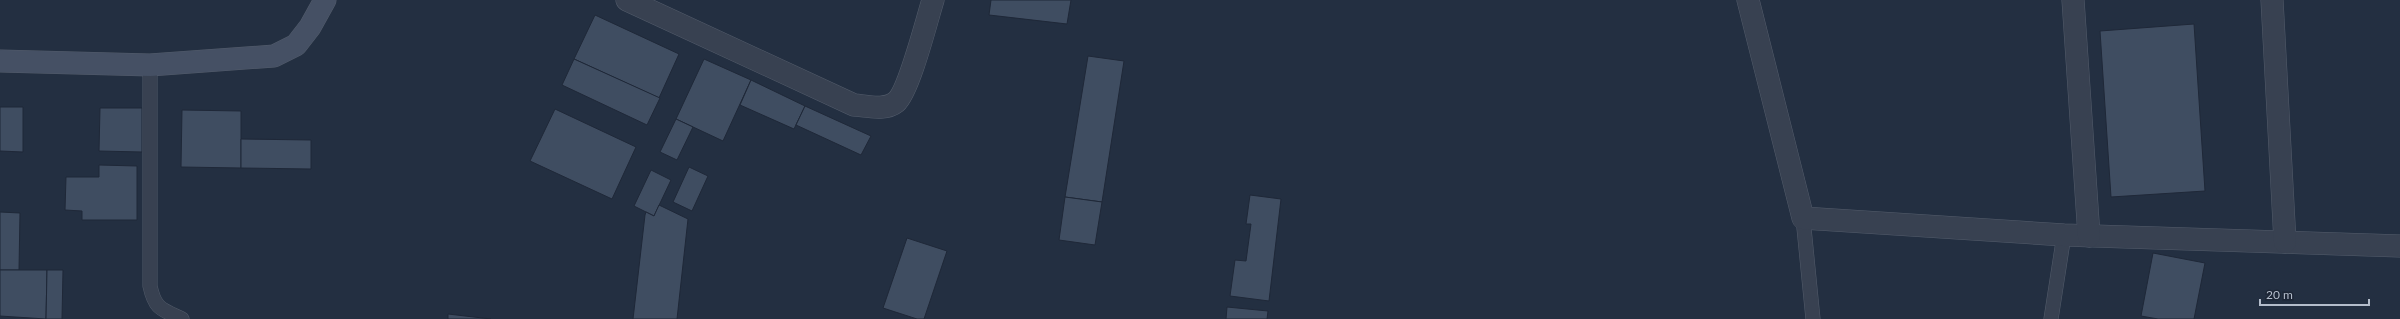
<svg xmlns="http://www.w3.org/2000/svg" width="2400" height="319" font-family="Lato,sans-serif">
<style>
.building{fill:#3f4d61;stroke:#1f2838}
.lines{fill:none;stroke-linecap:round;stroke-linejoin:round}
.lane-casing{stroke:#535c6b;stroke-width:15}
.street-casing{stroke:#535c6b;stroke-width:23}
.secondary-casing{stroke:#535c6b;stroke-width:23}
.lane{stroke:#384151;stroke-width:14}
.street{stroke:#384151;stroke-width:22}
.secondary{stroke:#455064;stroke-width:22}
</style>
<rect width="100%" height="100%" fill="#232f41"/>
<g class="building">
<path d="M991 0H1071L1067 24 989 15Z"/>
<path d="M595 15 679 54 659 98 574 59Z"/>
<path d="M2194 24 2205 191 2111 197 2100 31Z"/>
<path d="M1088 56 1124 61 1102 202 1065 197Z"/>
<path d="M574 59 660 98 647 125 562 85Z"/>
<path d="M704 59 751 80 723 141 676 119Z"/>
<path d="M751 80 805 106 794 129 740 105Z"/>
<path d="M805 106 871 136 861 155 796 125Z"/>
<path d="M0 107H23V152L0 151Z"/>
<path d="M100 108H142V152L99 151Z"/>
<path d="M555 109 636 147 612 199 530 161Z"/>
<path d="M182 110 241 111V168L181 167Z"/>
<path d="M676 119 693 127 677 160 660 152Z"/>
<path d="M241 139 311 140V169L241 168Z"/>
<path d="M99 165 137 166V220H82V211L65 210 66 177H99Z"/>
<path d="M689 167 708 176 692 211 673 202Z"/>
<path d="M651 170 671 180 654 216 634 206Z"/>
<path d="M1250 195 1281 199 1269 301 1230 296 1235 260 1246 261 1251 224H1246Z"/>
<path d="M1065 197 1102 202 1095 245 1059 240Z"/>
<path d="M659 205 688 219 677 319H633L645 215 646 212 654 216Z"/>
<path d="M0 212 20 213 19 270H0Z"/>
<path d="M907 238 947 251 924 319H917L883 308Z"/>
<path d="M2153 253 2205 263 2194 319H2158L2141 316Z"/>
<path d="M0 270H47L46 319 0 316Z"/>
<path d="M47 270H63L62 319H46Z"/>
<path d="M1227 307 1268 311 1267 319H1226Z"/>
<path d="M448 314 491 319H448Z"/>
</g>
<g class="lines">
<g class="lane-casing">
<g id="lane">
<path d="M150 65V286C155 309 161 309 182 319"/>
<path d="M1803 218 1813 319"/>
<path d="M2051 319 2064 235"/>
</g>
</g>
<g class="street-casing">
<g id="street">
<path d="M627 0 854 105C867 106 885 111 896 102 909 91 927 19 933 0"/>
<path d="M1748 0 1803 218 2064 235 2400 246"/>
<path d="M2073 0 2089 236"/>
<path d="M2272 0 2285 242"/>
</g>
</g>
<g class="secondary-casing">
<path id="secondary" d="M0 61 150 65 274 56 296 45 310 27 325 0"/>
</g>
<use href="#lane" class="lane"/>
<use href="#street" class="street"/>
<use href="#secondary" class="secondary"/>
</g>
<path d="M2260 299v6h109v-6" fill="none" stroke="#b4bdcb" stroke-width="2"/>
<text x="2266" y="299" font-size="12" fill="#b4bdcb" stroke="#1d2636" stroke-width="3" paint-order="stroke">20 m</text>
</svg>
